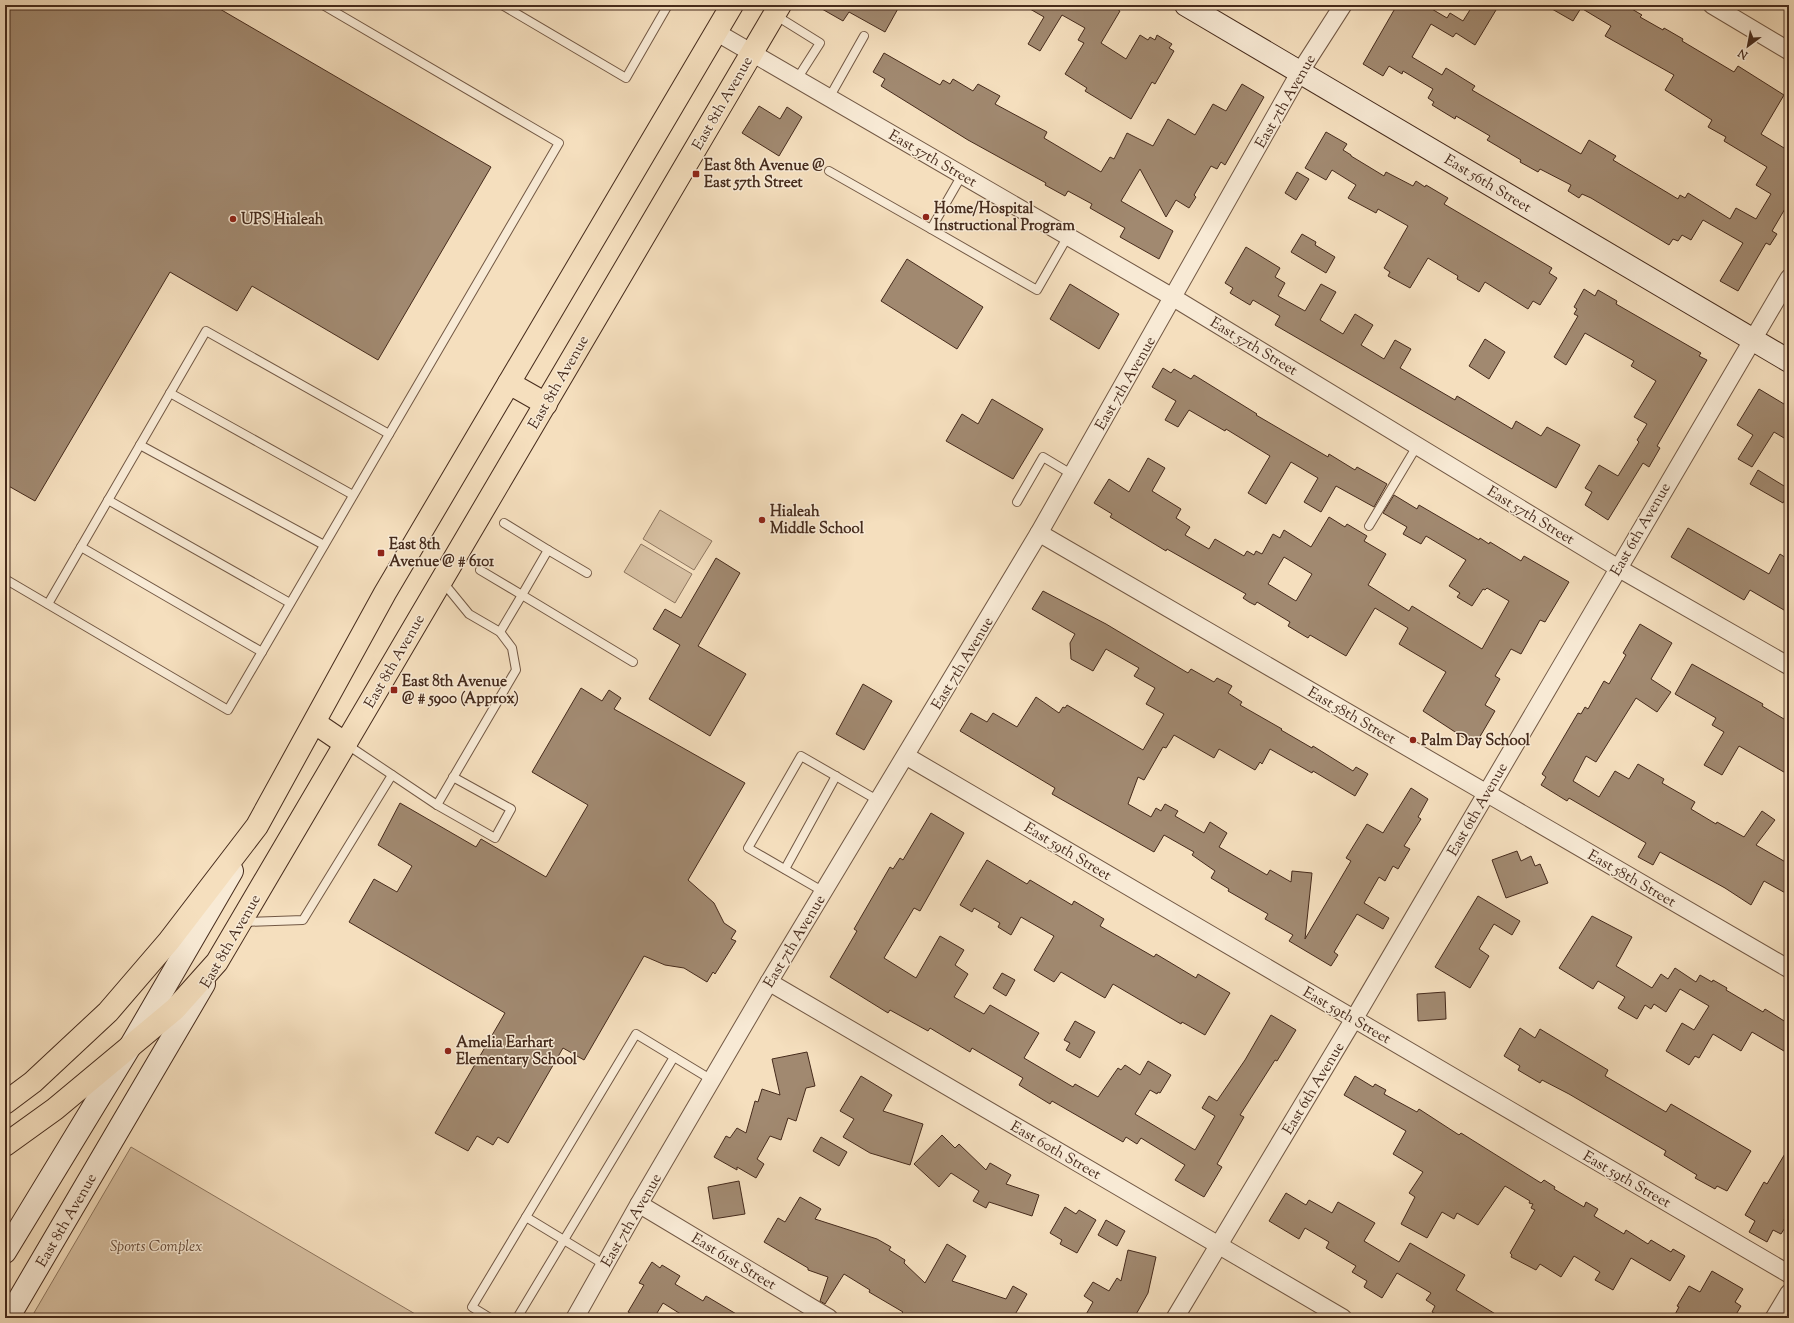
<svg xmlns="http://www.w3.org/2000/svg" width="1794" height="1323" font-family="'Sorts Mill Goudy',serif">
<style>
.green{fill:#d7c0a2;stroke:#8e765f}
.building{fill:#a18970;stroke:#462b1c;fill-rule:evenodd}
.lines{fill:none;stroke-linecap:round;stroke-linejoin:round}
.lane-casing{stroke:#725844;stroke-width:10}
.street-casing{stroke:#725844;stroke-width:19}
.secondary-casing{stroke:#462b1c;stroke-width:24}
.primary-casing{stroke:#462b1c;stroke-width:24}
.lane{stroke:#f8ead5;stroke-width:8}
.street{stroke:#f8ead5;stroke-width:17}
.secondary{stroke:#f8ead5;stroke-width:22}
.primary{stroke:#f5dfbe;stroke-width:22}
.poi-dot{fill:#8f2418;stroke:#f8ead5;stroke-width:1.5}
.labels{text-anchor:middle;stroke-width:3;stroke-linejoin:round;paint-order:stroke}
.street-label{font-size:15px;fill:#462b1c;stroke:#f8ead5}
.poi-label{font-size:15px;font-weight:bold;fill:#462b1c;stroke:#f8ead5;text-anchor:start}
.park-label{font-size:15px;font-style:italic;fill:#634937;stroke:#f8ead5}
</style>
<rect width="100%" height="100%" fill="#f5dfbe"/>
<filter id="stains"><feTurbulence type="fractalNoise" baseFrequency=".005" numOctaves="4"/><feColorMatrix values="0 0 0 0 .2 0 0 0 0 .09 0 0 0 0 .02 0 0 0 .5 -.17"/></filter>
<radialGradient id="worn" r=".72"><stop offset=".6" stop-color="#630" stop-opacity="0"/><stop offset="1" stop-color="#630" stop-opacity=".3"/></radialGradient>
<g class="green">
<path d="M660 510 712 541 694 570 643 539Z"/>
<path d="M641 544 692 574 675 603 624 572Z"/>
<path d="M131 1147 422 1318H31Z"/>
</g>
<g class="building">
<path d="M5 5H213L491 167 378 360 252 286 237 311 170 272 35 501 5 484Z"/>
<path d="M815 5H900L885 32 849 12 843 21Z"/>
<path d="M1023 5H1110L1120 11 1101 43 1126 59 1140 35 1148 40 1150 37 1155 40 1157 35 1172 44 1169 48 1174 51 1155 84 1152 82 1131 119 1085 91 1087 88 1065 74 1084 43 1078 40 1085 28 1062 15 1040 51 1028 44 1044 17Z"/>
<path d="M1397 5H1425L1447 18 1450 13 1463 21 1473 5H1499L1475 45 1456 33 1453 37 1431 24 1412 57 1442 75 1446 68 1475 86 1472 90 1581 154 1589 140 1616 156 1613 160 1678 199 1680 195 1685 198 1688 193 1730 219 1736 208 1756 219 1771 194 1756 185 1767 167 1724 141 1726 137 1708 127 1712 120 1665 90 1674 75 1605 36 1611 26 1581 8 1573 21 1545 5H1625L1642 15 1640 17 1663 30 1664 28 1683 39 1682 41 1734 72 1738 66 1784 95 1761 134 1789 151V202L1772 231 1777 234 1770 245 1766 243 1738 291 1720 281 1743 243 1703 220 1691 240 1682 235 1678 241 1673 239 1669 245 1591 198 1582 194 1579 198 1568 191 1571 185 1540 169 1538 172 1520 162 1521 160 1487 140 1490 136 1456 116 1455 119 1432 105 1434 102 1428 98 1433 89 1403 71 1402 74 1389 66 1383 76 1363 64Z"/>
<path d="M884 53 940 85 943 80 950 84 953 79 973 91 978 84 1000 96 995 104 1047 132 1044 138 1101 172 1110 157 1114 159 1127 133 1153 146 1168 119 1195 135 1213 104 1226 111 1242 84 1264 97 1225 165 1221 162 1217 169 1211 166 1194 195 1196 197 1189 208 1176 200 1166 217 1140 169 1121 201 1173 231 1159 259 1120 237 1125 228 1090 208 1092 204 1068 191 1065 196 1045 185 1046 183 968 140 881 86 885 79 873 72Z"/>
<path d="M759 106 780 119 787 107 802 117 779 156 742 133Z"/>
<path d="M1326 132 1347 144 1343 150 1351 155V156L1384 176 1386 172 1413 186 1416 181 1425 187 1426 185 1448 198 1444 204 1552 268 1549 273 1557 278 1540 305 1533 301 1528 309 1485 282 1479 292 1457 279 1458 276 1428 258 1410 288 1388 276 1390 272 1384 268 1408 226 1378 209 1376 213 1348 198 1356 185 1332 170 1326 180 1305 168Z"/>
<path d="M1297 172 1309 179 1296 200 1285 193Z"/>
<path d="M1302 234 1316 242 1315 245 1335 257 1326 273 1291 252Z"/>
<path d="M1246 247 1280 268 1275 277 1285 283 1278 296 1305 311 1321 284 1336 292 1320 320 1343 334 1355 314 1373 325 1361 345 1384 359 1395 340 1411 349 1400 368 1455 400 1457 396 1512 429 1516 421 1541 436 1547 427 1580 445 1556 488 1275 325 1280 316 1253 300 1250 305 1230 293 1233 288 1225 283Z"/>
<path d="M907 259 983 307 957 349 881 301Z"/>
<path d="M1070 284 1119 314 1099 349 1050 319Z"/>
<path d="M1584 289 1595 296 1598 290 1617 301 1616 304 1701 353 1699 356 1707 360 1657 446 1660 448 1649 467 1643 463 1608 520 1585 505 1592 492 1585 488 1599 465 1618 476 1639 442 1637 440 1647 424 1634 417 1656 381 1631 366 1634 361 1585 333 1566 365 1554 357 1578 316 1574 314 1577 309 1574 307Z"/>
<path d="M1485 339 1505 352 1489 379 1469 366Z"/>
<path d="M1163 368 1171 373 1174 369 1191 379 1194 375 1257 414 1256 415 1328 457 1329 454 1355 470 1357 467 1387 484 1374 507 1336 486 1321 512 1304 502 1318 478 1291 462 1266 504 1248 493 1270 456 1226 429 1225 431 1189 410 1178 427 1165 420 1176 401 1152 387Z"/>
<path d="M1759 389 1789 407V441L1774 432 1752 467 1738 459 1753 435 1737 425Z"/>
<path d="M992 399 1043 429 1013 479 946 441 962 414 978 424Z"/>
<path d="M1148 458 1165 468 1152 491 1181 509 1176 518 1190 527 1185 535 1209 549 1215 539 1244 556 1247 551 1254 555 1256 551 1262 554 1273 534 1280 538 1284 530 1311 547 1329 517 1345 527 1347 524 1367 536 1364 541 1386 554 1368 585 1409 611 1412 606 1482 649 1509 601 1487 588 1485 590 1483 589 1472 606 1457 597 1460 593 1449 586 1466 560 1426 536 1421 544 1403 534 1407 527 1383 513 1394 495 1417 509 1419 505 1479 540 1480 538 1489 544 1490 542 1521 561 1524 556 1569 582 1545 622 1540 620 1521 654 1511 649 1495 676 1500 679 1485 705 1495 711 1475 745 1423 711 1446 672 1399 644 1408 628 1375 608 1346 656 1310 635 1308 638 1288 626 1290 622 1257 602 1255 605 1249 602 1243 598 1246 594 1167 549 1166 551 1110 517 1112 514 1094 503 1109 479 1129 492ZM1284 557 1312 574 1296 601 1268 584Z"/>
<path d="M1758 470 1789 489V492L1783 503 1750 484Z"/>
<path d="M1688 528 1769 574 1780 554 1789 560V613L1750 590 1744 600 1671 557Z"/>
<path d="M716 558 740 573 698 646 746 674 710 736 649 699 680 645 653 629 665 609 681 618Z"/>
<path d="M1043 591 1106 624 1188 673 1191 669 1214 682 1217 678 1232 686 1228 693 1242 702 1240 705 1282 729 1281 730 1312 748 1313 746 1353 771 1356 767 1368 774 1355 796 1313 771 1312 773 1270 749 1262 764 1260 762 1255 770 1219 749 1214 758 1174 735 1166 748 1163 747 1144 780 1138 777 1128 804 1151 817 1156 808 1161 811 1165 804 1178 811 1175 816 1204 833 1210 822 1227 833 1219 847 1267 875 1270 870 1291 882 1292 871 1312 873 1305 939 1351 861 1346 858 1367 824 1383 833 1411 788 1428 799 1418 817 1421 819 1404 846 1410 849 1398 869 1393 866 1385 881 1379 877 1364 903 1389 918 1383 929 1357 914 1334 952 1338 955 1331 966 1289 941 1293 935 1265 919 1268 914 1228 891 1229 889 1211 878 1215 871 1192 855 1194 852 1164 835 1154 852 1052 794 1055 788 960 731 971 713 987 722 993 713 1017 727 1036 697 1059 713 1063 707 1065 708 1067 705 1143 750 1164 714 1146 704 1155 688 1134 676 1139 668 1106 649 1093 671 1071 659 1070 643 1075 634 1032 609Z"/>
<path d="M1640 624 1672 643 1651 679 1671 692 1657 712 1636 698 1596 762 1586 756 1573 781 1599 797 1615 771 1629 779 1638 764 1664 779 1662 783 1695 802 1691 809 1716 824 1717 822 1744 837 1762 811 1775 820 1756 845 1789 864V895L1764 881 1751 905 1725 888 1660 852 1653 865 1638 857 1646 843 1569 798 1567 801 1541 785 1546 777 1542 774 1578 713 1581 714 1585 707 1588 709 1604 681 1609 684 1626 655 1623 653Z"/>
<path d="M1692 664 1763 704 1762 706 1789 722V775L1739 746 1722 775 1704 765 1724 732 1712 725 1716 718 1675 694Z"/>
<path d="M863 684 892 701 864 750 836 734Z"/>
<path d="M581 688 602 701 609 690 621 698 614 709 745 783 688 880 714 903 724 923 736 931 731 939 736 941 715 974 713 972 707 982 684 968 665 965 644 956 584 1060 563 1048 508 1143 498 1137 493 1145 477 1136 468 1151 435 1133 505 1013 349 922 374 879 397 892 412 866 378 845 400 803 476 847 481 839 546 877 588 805 532 772Z"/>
<path d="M931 813 964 833 920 911 914 908 884 958 916 978 940 936 964 950 955 965 968 974 954 997 984 1014 990 1005 1039 1033 1024 1058 1073 1087 1075 1084 1098 1097 1118 1068 1121 1070 1125 1065 1140 1075 1148 1061 1171 1075 1160 1093 1158 1092 1157 1094 1150 1090 1135 1114 1195 1150 1215 1116 1202 1108 1209 1096 1217 1101 1245 1060 1271 1015 1296 1030 1277 1061 1275 1060 1240 1115 1244 1117 1217 1164 1222 1167 1204 1197 1175 1180 1185 1165 1141 1138 1137 1144 1126 1137 1123 1142 1052 1101 1050 1104 1019 1085 1023 1078 972 1048 970 1052 930 1028 928 1031 890 1010 888 1013 830 977 857 931 854 929 890 867 893 869 900 858 903 860Z"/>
<path d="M1517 851 1521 861 1531 856 1535 866 1540 864 1548 883 1506 898 1492 860Z"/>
<path d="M987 860 1027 884 1030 880 1072 905 1074 901 1104 919 1100 926 1154 957 1156 954 1196 978 1198 974 1230 993 1205 1035 1182 1022 1181 1024 1113 984 1105 998 1061 972 1054 982 1034 970 1054 936 1021 917 1011 935 998 927 1000 923 974 908 972 912 960 905Z"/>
<path d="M1478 896 1520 921 1512 935 1494 924 1479 949 1489 956 1470 988 1435 967Z"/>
<path d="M1592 916 1632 937 1616 966 1652 988 1661 974 1668 979 1675 968 1696 982 1700 975 1712 982 1713 980 1727 988 1726 990 1763 1012 1765 1009 1789 1024V1054L1752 1032 1741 1051 1713 1034 1699 1058 1695 1056 1689 1065 1666 1051 1682 1023 1694 1030 1709 1006 1680 989 1666 1012 1654 1004 1651 1009 1645 1005 1637 1019 1618 1008 1625 997 1598 981 1593 989 1559 968Z"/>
<path d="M1002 973 1015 980 1006 996 993 988Z"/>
<path d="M1445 992 1446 1019 1418 1021 1417 994Z"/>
<path d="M1075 1021 1095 1032 1080 1058 1066 1050 1070 1043 1064 1040Z"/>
<path d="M1520 1028 1535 1038 1540 1029 1608 1070 1605 1076 1666 1112 1671 1104 1751 1151 1727 1191 1717 1186 1715 1189 1695 1178 1697 1175 1664 1155 1666 1151 1569 1094 1542 1080 1540 1083 1518 1070 1520 1066 1504 1056Z"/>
<path d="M807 1052 815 1086 806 1088 796 1121 788 1118 781 1140 770 1136 757 1159 764 1164 756 1178 737 1167V1170L714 1157 726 1136 730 1138 737 1128 746 1133 755 1101 758 1102 762 1089 780 1095 772 1059Z"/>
<path d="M861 1076 892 1095 883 1111 923 1124 910 1165 870 1153 843 1137 854 1119 840 1111Z"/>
<path d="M1355 1076 1373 1087 1375 1084 1386 1090 1384 1094 1417 1112 1419 1109 1459 1135 1461 1133 1541 1183 1544 1180 1555 1187 1554 1189 1584 1207 1586 1202 1598 1209 1594 1216 1624 1234 1626 1230 1648 1244 1651 1240 1671 1252 1673 1249 1685 1256 1670 1281 1631 1258 1613 1290 1595 1280 1600 1272 1574 1256 1561 1277 1540 1264 1536 1270 1511 1257 1512 1255 1510 1253 1535 1210 1531 1208 1533 1204 1529 1203 1530 1201 1505 1186 1478 1225 1457 1213 1454 1219 1442 1212 1427 1238 1401 1224 1415 1197 1409 1193 1423 1172 1393 1154 1406 1131 1344 1095Z"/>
<path d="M942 1135 955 1148 959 1144 986 1170 990 1163 1011 1175 1006 1184 1039 1195 1032 1216 989 1202 986 1208 973 1201 979 1191 951 1173 939 1187 914 1164Z"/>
<path d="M821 1137 847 1152 839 1166 813 1151Z"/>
<path d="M1789 1147V1210L1784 1220 1788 1223 1781 1234 1773 1230 1767 1242 1749 1232 1755 1221 1745 1215 1764 1182 1767 1184Z"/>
<path d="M739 1181 745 1214 713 1219 708 1187Z"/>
<path d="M1286 1193 1306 1205 1309 1200 1332 1213 1338 1202 1375 1223 1364 1241 1399 1262 1410 1243 1465 1275 1456 1290 1502 1318H1443L1432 1312 1435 1306 1426 1300 1431 1293 1397 1273 1382 1298 1364 1287 1367 1281 1352 1272 1356 1266 1326 1248 1329 1242 1305 1228 1299 1239 1269 1221Z"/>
<path d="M800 1197 821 1209 815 1219 877 1239 891 1247 889 1250 905 1260 904 1263 925 1283 947 1244 966 1256 952 1281 1006 1299 1013 1286 1027 1294 1013 1318H897L903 1312 869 1292 870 1290 844 1274 825 1304 820 1301 828 1277 808 1270V1268L764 1242 778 1218 785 1222Z"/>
<path d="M1065 1207 1076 1214 1079 1210 1096 1220 1077 1253 1060 1244 1062 1240 1050 1233Z"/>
<path d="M1106 1220 1125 1231 1117 1246 1098 1235Z"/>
<path d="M1128 1250 1156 1257 1148 1293 1134 1318H1084L1093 1302 1084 1296 1093 1282 1109 1291 1117 1278 1121 1281Z"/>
<path d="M652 1262 660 1268 662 1265 680 1276 675 1284 703 1301 706 1296 743 1318H687L663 1303 654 1318H639L628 1312 644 1285 639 1283Z"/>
<path d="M1712 1271 1743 1289 1735 1302 1741 1306 1734 1318H1673L1679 1307 1677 1306 1689 1286 1700 1292Z"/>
</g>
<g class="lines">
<g class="lane-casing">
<g id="lane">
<path d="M502 5 626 78 668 5"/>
<path d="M775 15 820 43 797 79"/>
<path d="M829 98 864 36"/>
<path d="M829 171 931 229 962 175"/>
<path d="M931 229 1037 290 1068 236"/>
<path d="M170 393 353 495"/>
<path d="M140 445 324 545"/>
<path d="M108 500 290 603"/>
<path d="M1017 502 1043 457 1073 475"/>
<path d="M504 523 548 550"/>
<path d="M1369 526 1417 446"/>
<path d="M81 547 262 652"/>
<path d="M480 570 522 595 500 632"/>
<path d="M587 573 548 550 522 595 633 662"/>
<path d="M5 579 228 710 559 143 323 5"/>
<path d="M48 604 206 331 389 434"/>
<path d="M346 744 437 805 516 670 512 648 500 632 469 614 442 581"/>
<path d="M437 805 495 838 511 809 453 777"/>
<path d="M785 869 836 776"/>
<path d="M824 892 748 848 801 756 879 801"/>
<path d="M244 922 303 920 392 775"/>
<path d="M674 1057 712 1080"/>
<path d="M490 1318 472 1307 526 1217 605 1265"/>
<path d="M517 1318 674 1057 636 1034 526 1217"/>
</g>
</g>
<g class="street-casing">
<g id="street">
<path d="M1712 5 1789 51"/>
<path d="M716 32 1174 298 1618 568 1789 666"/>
<path d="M1039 533 1789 969"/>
<path d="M906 756 1789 1274"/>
<path d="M769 982 1343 1318"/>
<path d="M639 1204 829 1318"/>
<path d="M575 1318 639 1204 769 982 1039 533 1300 72 1343 5"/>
<path d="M1175 1318 1354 1019 1789 278"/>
<path d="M1774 1318 1789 1293"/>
</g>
</g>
<g class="secondary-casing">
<g id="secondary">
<path d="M1186 5 1789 361"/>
<path d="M5 1252 131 1045 232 871"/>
<path d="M8 1318 204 984"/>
</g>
</g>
<g class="primary-casing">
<g id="primary">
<path d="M509 383 546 404"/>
<path d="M315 723 346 744"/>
<path d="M5 1103 33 1082 108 1012 169 941 257 826 385 593 732 5"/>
<path d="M5 1145 55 1109 175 1009 217 962 780 5"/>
</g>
</g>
<use href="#lane" class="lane"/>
<use href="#street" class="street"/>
<use href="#secondary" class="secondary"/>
<use href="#primary" class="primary"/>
</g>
<g class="poi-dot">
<rect x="692" y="170" width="8" height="8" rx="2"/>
<circle cx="926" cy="217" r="4"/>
<circle cx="233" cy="219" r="4"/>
<circle cx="762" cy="520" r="4"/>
<rect x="377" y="549" width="8" height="8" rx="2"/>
<rect x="390" y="686" width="8" height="8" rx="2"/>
<circle cx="1413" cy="740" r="4"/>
<circle cx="448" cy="1051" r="4"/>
</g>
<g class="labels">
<g class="street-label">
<text transform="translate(1285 101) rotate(-60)" y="5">East 7th Avenue</text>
<text transform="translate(722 103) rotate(-60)" y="5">East 8th Avenue</text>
<text transform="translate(933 158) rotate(30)" y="5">East 57th Street</text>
<text transform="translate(1488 183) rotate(31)" y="5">East 56th Street</text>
<text transform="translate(1254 346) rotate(31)" y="5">East 57th Street</text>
<text transform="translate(558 382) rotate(-60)" y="5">East 8th Avenue</text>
<text transform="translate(1125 383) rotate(-60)" y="5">East 7th Avenue</text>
<text transform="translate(1531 515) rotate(31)" y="5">East 57th Street</text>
<text transform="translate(1640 529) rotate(-60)" y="5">East 6th Avenue</text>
<text transform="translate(394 661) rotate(-60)" y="5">East 8th Avenue</text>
<text transform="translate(962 663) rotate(-59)" y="5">East 7th Avenue</text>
<text transform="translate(1352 715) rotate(30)" y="5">East 58th Street</text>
<text transform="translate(1477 809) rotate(-60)" y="5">East 6th Avenue</text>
<text transform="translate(1068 851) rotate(31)" y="5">East 59th Street</text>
<text transform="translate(1632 878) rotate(30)" y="5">East 58th Street</text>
<text transform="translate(230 941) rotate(-60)" y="5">East 8th Avenue</text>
<text transform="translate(794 941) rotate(-59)" y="5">East 7th Avenue</text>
<text transform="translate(1347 1015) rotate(30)" y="5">East 59th Street</text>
<text transform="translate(1313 1088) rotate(-59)" y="5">East 6th Avenue</text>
<text transform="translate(1056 1150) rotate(30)" y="5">East 60th Street</text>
<text transform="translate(1627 1179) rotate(30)" y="5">East 59th Street</text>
<text transform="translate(66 1220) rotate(-60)" y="5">East 8th Avenue</text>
<text transform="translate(631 1220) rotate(-60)" y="5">East 7th Avenue</text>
<text transform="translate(734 1261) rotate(31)" y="5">East 61st Street</text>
</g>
<g class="poi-label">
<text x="704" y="170">East 8th Avenue @<tspan x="704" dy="17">East 57th Street</tspan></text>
<text x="934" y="213">Home/Hospital<tspan x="934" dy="17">Instructional Program</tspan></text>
<text x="241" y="224">UPS Hialeah</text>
<text x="770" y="516">Hialeah<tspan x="770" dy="17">Middle School</tspan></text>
<text x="389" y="549">East 8th<tspan x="389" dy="17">Avenue @ # 6101</tspan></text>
<text x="402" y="686">East 8th Avenue<tspan x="402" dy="17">@ # 5900 (Approx)</tspan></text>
<text x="1421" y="745">Palm Day School</text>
<text x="456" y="1047">Amelia Earhart<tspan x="456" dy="17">Elementary School</tspan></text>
</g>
<g class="park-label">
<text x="156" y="1251">Sports Complex</text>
</g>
</g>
<rect width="1794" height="1323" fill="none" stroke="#f5dfbe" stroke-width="20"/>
<rect x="6" y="6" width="1782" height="1311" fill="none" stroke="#462b1c" stroke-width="2"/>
<rect x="10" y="10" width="1774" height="1303" fill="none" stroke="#462b1c"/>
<g transform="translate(1748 46) rotate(212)" stroke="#f8ead5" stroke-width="3" paint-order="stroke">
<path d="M0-3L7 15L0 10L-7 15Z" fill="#462b1c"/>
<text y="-6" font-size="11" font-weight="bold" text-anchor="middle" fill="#462b1c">N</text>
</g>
<rect width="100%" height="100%" filter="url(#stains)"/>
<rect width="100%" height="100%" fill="url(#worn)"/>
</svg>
